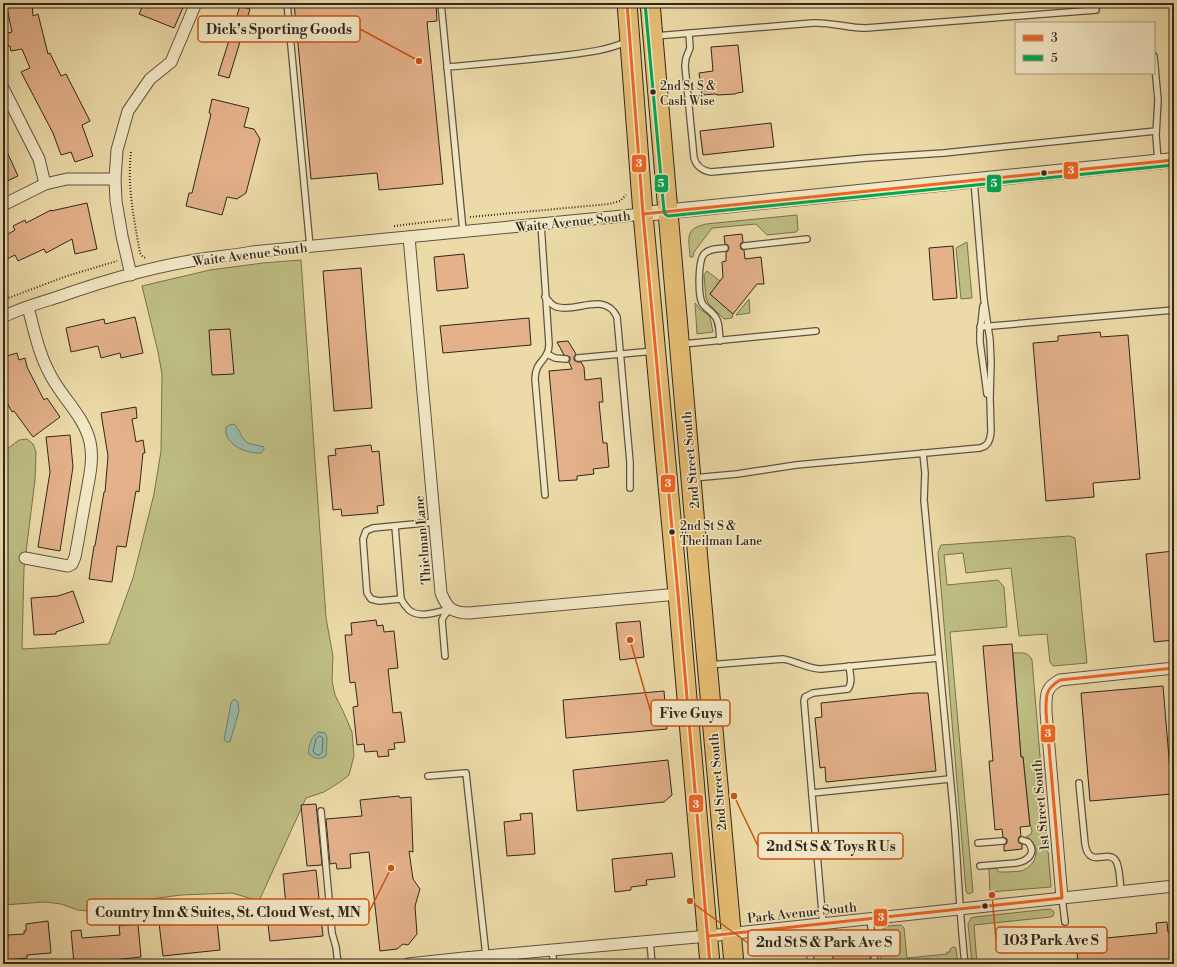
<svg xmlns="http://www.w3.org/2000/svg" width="1177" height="967" font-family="'Libre Bodoni',serif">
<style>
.green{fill:#bebe83;stroke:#777250}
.water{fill:#99bba9;stroke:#6f8071}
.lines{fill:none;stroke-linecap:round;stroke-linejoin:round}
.shore{stroke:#647164;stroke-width:1}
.building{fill:#e4b18a;stroke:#30271e}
.service-casing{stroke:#5f5440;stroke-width:8}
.minor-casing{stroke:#5f5440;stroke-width:13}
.tertiary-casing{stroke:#5f5440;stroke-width:16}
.trunk-casing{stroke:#30271e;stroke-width:21}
.path{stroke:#30271e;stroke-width:2;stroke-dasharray:1 2;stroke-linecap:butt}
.service{stroke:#f3e8c6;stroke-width:5.5}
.minor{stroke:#f3e8c6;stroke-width:11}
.tertiary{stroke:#f3e8c6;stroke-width:14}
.trunk{stroke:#e6be74;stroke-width:19}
.bus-1-casing{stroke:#f3e8c6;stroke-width:6}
.bus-2-casing{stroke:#f3e8c6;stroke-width:6}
.bus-1{stroke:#f26522;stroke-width:3}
.bus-2{stroke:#00a651;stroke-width:3}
.bus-dot{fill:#30271e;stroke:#f3e8c6;stroke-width:1.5}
.labels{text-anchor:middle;stroke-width:3;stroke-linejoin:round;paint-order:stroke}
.bus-label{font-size:12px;fill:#30271e;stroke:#f3e8c6;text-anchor:start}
.street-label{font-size:13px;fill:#30271e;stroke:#f3e8c6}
.leader{fill:none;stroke:#cc520f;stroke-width:1.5}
.callout-dot{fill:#cc520f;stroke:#f3e8c6;stroke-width:1.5}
.callout{fill:#f3e8c6;stroke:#cc520f;stroke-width:1.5}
.callout-label{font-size:14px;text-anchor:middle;font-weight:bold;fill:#30271e}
.line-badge{stroke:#f3e8c6;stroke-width:1.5}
.badge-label{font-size:11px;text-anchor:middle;font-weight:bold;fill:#fff}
</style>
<rect width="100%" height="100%" fill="#ecdba8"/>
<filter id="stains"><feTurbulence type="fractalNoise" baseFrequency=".005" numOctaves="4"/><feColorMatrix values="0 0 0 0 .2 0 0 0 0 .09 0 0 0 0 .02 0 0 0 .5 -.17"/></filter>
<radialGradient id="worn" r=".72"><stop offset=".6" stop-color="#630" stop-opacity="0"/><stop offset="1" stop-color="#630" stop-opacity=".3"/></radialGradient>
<g class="green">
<path d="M797 215 798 230 796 232 767 235 756 224 712 228 694 252 693 257H690C689 238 684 229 706 224Z"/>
<path d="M967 242 972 298 961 299 956 248Z"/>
<path d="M301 260 326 618 333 656 332 681 335 695 343 711 352 732 354 756 349 775 340 782 324 792 306 798 259 901 232 893 181 895 136 901 116 908 98 912 78 910 61 904 45 902 3 905V452L19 440 27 439 33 444 36 452 35 480 24 568 22 649 109 644 133 578 154 494 161 451 162 374 158 352 142 286 210 270 263 263Z"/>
<path d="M707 271 720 281 710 294 733 314 732 318 724 319 708 303 706 298 704 275Z"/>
<path d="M749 299 750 313 736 315Z"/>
<path d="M695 303 700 309 707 314 710 317 713 332 697 334Z"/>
<path d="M1070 536 1075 538 1087 663 1053 666 1050 662 1047 634 1019 636 1011 568 966 573 963 553 944 555 947 585 998 580 1004 587 1007 627 950 632 973 892 971 893 968 894 966 891 938 552 941 545Z"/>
<path d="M1013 653C1021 653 1028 651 1032 660L1051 887 990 892 989 870 991 868H996L999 872C1006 872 1014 872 1021 871 1038 866 1042 844 1026 837L1031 834 1032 831 1031 827 1030 826 1023 757H1021Z"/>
<path d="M1049 909 1052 910 1054 912 1053 916 1051 917 974 925 977 964H972L968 924 971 918 975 917Z"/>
<path d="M901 925 904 928 907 958 947 954V952H950V949L953 947H955L956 949 958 964H946L945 963 929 964V959L922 960V964H881L878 940 879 932 887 926Z"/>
</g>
<g class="water">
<path d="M234 424C240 429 241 439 248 443 252 445 259 445 264 447V450L261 453C246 454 223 444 226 427L230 425Z"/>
<path d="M234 699 238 702 239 711 230 742H227L224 740 231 703Z"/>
<path d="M319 732 325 733 327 737 326 756C318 760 314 759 308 753 310 743 310 738 319 732Z"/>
</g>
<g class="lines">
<path class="shore" d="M320 736 323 738 322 753 319 755 315 754 313 751 316 739Z"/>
</g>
<g class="building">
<path d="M6 3H32L33 16 38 14 48 54 50 53 61 76 66 74 90 121 82 125 93 156 75 162 71 152 61 155 53 133 21 72 30 68 22 49 11 51 10 46H8L5 34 12 32Z"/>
<path d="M144 3H185L174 28 139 14Z"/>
<path d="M294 3H436L437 21 427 22 443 184 379 190 377 173 311 179Z"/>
<path d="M240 6 250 9 229 78 218 75Z"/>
<path d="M738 45 743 92 737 93 735 94 718 95 715 94 702 95 699 73 713 71 711 47Z"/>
<path d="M212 99 249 108 244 127 254 129 260 139 246 193 237 199 227 197 222 215 186 206 189 193H192L211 114 209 113Z"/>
<path d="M771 123 774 147 703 155 700 131Z"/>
<path d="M3 143 18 176 3 183Z"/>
<path d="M87 203 97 249 75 254 72 239 46 253 44 249 18 261 15 255 3 261V237L15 230 13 226 25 220 26 223 51 210V211Z"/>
<path d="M742 234 743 242 741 243 740 246 741 249 744 250 745 259 761 257 764 284H757L733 314 710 294 723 277 722 262 726 261V252L728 251 729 248 728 245 725 244 724 236Z"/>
<path d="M953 246 957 298 933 300 929 248Z"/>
<path d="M464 254 468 288 437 291 434 257Z"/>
<path d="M361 268 372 408 334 411 323 271Z"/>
<path d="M135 317 143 353 121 358 120 353 101 358 98 346 71 352 66 328 104 319 105 324Z"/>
<path d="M529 318 531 345 443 353 440 326Z"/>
<path d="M230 329 234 374 212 375 209 330Z"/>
<path d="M1100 332 1101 337 1128 335 1140 479 1093 483 1094 497 1046 501 1033 343 1058 341V336Z"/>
<path d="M568 341 576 354 574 357V360L577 362H581L584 367 585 380 601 378 603 402H599L603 443H607L609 467 593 469 594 474 577 476V480L559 481 549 371 572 369 569 362 570 360V357L564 355 557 342Z"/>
<path d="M17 353 19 360 25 358 27 367 44 400 47 398 60 417 33 437 14 411 12 412 3 395V357Z"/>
<path d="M136 407 137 418 132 419 136 442 143 440 145 453H143L139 492 136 491 126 547 117 546 112 582 89 579 94 546H95L104 492H105L108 456 101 413Z"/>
<path d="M70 435 73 467 60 551 38 547 50 472 46 437Z"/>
<path d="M371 445 372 452 379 451 384 505 377 506 378 513 342 516 341 509 333 510 328 456 336 455 335 449Z"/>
<path d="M1174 551V640L1154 642 1146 554Z"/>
<path d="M73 591 84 622 56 632V634L34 635 31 598 58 596Z"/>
<path d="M376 620 377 626 383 625 384 632 394 631 398 668 388 669 393 713 401 712 405 742 394 743 395 749 388 750 389 756 378 757 377 751 365 752 364 744 357 745 353 707 358 706 355 682 350 683 345 635H352L351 623Z"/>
<path d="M640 621 644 657 620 660 616 623Z"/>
<path d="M1012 644 1021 757H1023L1030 826 1020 827 1021 836 1019 837 1018 840 1019 843 1022 844V849L1004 851V845L1007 843V839L1003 837 1002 829 995 830 989 761H993L983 646Z"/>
<path d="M1163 686 1172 794 1090 801 1081 693Z"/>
<path d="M664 691 667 729 566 738 563 700Z"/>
<path d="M916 693H928L936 771 826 782 825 767 820 768 815 718 822 717 821 703Z"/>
<path d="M668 760 672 795 664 802 577 811 573 770Z"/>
<path d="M399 796 400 798 411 797 413 852 409 851 413 879 420 889 415 906 417 934 408 945 403 944 397 949 380 951 369 852 350 854 351 868 337 869 336 863 330 864 326 819 362 816 360 800Z"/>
<path d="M316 804 322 865 307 866 301 805Z"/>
<path d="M532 813 535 854 507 856 504 822 521 820 520 814Z"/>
<path d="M672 853 675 877 646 880 647 885 631 887V890L615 892 612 859Z"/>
<path d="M316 870 323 936 270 941 266 908 286 906 283 874Z"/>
<path d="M209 907V913L216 912 220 950 163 956 159 923 201 919 200 908Z"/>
<path d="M48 921 51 953 27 955V958L3 960V938H8V935L24 934V931H26V924Z"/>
<path d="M1167 922 1168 932 1174 931V961L1144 964H1078L1076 941 1157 933 1156 923Z"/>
<path d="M138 924 141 957 74 964 71 931 81 930 82 938 120 935 119 926Z"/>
<path d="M868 942 871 963 834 964 832 952 855 950V943Z"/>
</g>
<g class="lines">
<g class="service-casing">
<g id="service">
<path d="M287 3 310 247"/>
<path d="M441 3 463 231"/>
<path d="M689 33 690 48 686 58 685 66 694 158C696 166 703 171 711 172L866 158 944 153 1156 131"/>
<path d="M655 36 813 23C831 22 848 28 866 28L1096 10"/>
<path d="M1154 56 1158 100 1156 135 1158 162"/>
<path d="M447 67C485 64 523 60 560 56 583 53 605 51 626 42"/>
<path d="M541 224 549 344C549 361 535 360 535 379L545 495"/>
<path d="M744 246 807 239"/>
<path d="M545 297C549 301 552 306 557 307 577 313 605 291 617 317L630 462V488"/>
<path d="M983 306 980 333V342L987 394"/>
<path d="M980 327 1174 310"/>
<path d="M720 341C719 332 720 320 713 314 710 310 704 307 702 303 698 294 698 261 704 254 710 248 718 249 725 248"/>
<path d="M683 344 816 331"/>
<path d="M547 354 555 358 566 359"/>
<path d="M578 358 654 351"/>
<path d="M923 453 925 473 924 500C933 603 943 705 953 807 958 860 959 912 965 964"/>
<path d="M693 478 737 474 796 465 980 448 985 446 988 443 990 438 991 432 990 398 991 362 990 340 984 300 974 181"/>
<path d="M435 522 373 528 366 531 363 539 367 593 371 599 379 601 401 599C403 603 406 607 409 610 420 619 438 612 450 609"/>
<path d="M395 526 401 599"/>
<path d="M445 656 442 620 444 616 450 609"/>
<path d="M709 665 783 659C796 661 808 669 821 669L938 658"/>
<path d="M428 776 466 773 486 956"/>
<path d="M1079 783 1085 844C1089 870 1108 848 1116 861 1120 867 1120 884 1121 892"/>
<path d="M812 793 950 779"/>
<path d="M321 811 332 933 336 947 338 964"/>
<path d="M978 843 1003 841"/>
<path d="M980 866 1016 863C1028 861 1037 853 1028 842L1022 840"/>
<path d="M1062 898 1065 922"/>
<path d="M870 919 875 964"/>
<path d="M823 924 804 701 805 697 813 693 848 689C853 682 850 674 849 666"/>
<path d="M807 926 811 964"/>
<path d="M650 941 652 964"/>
<path d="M552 950 554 964"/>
<path d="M514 953 515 964"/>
</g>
</g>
<g class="minor-casing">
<g id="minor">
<path d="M3 88 39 159 45 184"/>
<path d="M3 205 45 184 67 179H115"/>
<path d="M409 237 441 593C447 608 452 613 469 613L678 594"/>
<path d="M131 275 122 236 116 201 115 179 117 150 128 111 150 79 171 62 196 3"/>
<path d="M3 317C20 308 39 303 58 297 106 280 158 265 209 258 223 256 237 255 252 252L643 214"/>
<path d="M25 558 68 566 72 564 75 557C79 537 82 517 86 496 89 479 94 459 90 442 84 416 63 399 51 376 39 355 34 330 28 307"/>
<path d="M1062 898 1046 712C1046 697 1044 688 1060 680L1174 668"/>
<path d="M408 964 464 958 708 936 1174 886"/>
</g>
</g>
<g class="tertiary-casing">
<path id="tertiary" d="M643 214 1174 160"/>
</g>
<g class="trunk-casing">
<g id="trunk">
<path d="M627 3 643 214 678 594 710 964"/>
<path d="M650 3 701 595 734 964"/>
</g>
</g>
<g class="path">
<path d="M131 152C127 186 134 219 140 253L143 257 146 258"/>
<path d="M470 217 609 204 620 201 626 195"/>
<path d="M394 226 453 219"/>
<path d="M3 300 67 276 117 261"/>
</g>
<use href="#service" class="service"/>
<use href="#minor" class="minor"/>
<use href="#tertiary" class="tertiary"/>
<use href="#trunk" class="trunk"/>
<g class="bus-1-casing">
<g id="bus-1">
<path d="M627 3 643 214 678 594 710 964"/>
<path d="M643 214 1174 160"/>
<path d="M708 936 1062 898 1046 712C1046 696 1045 689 1060 680L1174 668"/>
</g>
</g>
<g class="bus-2-casing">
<path id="bus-2" d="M645 3 664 211 665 214 668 216 1174 165"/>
</g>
<use href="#bus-1" class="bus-1"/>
<use href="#bus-2" class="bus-2"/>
</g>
<g class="bus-dot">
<circle cx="653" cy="92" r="3.5"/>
<circle cx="1044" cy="173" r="3.5"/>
<circle cx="672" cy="532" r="3.5"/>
<circle cx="985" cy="906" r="3.5"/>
</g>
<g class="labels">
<g class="bus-label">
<text x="660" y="90">2nd St S &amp;<tspan x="660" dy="15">Cash Wise</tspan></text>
<text x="680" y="530">2nd St S &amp;<tspan x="680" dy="15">Theilman Lane</tspan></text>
</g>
<g class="street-label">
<text transform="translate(573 221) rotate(-6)" y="5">Waite Avenue South</text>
<text transform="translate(250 254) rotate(-7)" y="5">Waite Avenue South</text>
<text transform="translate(690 460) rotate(-95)" y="5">2nd Street South</text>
<text transform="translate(422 540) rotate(-95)" y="5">Thielman Lane</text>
<text transform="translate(717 782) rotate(-95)" y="5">2nd Street South</text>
<text transform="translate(1040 805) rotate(-95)" y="5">1st Street South</text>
<text transform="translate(802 912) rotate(-6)" y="5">Park Avenue South</text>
</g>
</g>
<path class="leader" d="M419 61L360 29M630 640L651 713M734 796L758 846M391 868L369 912M992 895L996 940M690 901L748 943"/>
<g class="callout-dot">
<circle cx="419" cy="61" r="4"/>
<circle cx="630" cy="640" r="4"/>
<circle cx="734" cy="796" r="4"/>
<circle cx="391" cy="868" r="4"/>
<circle cx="992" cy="895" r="4"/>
<circle cx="690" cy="901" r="4"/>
</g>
<g class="callout">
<rect x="198" y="16" width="162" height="26" rx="4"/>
<rect x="651" y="700" width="79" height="26" rx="4"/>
<rect x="758" y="833" width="145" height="26" rx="4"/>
<rect x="87" y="899" width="282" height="26" rx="4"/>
<rect x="996" y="927" width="111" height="26" rx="4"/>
<rect x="748" y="930" width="152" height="26" rx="4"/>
</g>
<g class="callout-label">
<text x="279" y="34">Dick's Sporting Goods</text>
<text x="691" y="718">Five Guys</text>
<text x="831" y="851">2nd St S &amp; Toys R Us</text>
<text x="228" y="917">Country Inn &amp; Suites, St. Cloud West, MN</text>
<text x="1051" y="945">103 Park Ave S</text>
<text x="824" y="947">2nd St S &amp; Park Ave S</text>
</g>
<g class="line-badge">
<rect x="631" y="154" width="16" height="19" rx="4" fill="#f26522"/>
<rect x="1063" y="161" width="16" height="19" rx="4" fill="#f26522"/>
<rect x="986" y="174" width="16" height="19" rx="4" fill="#00a651"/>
<rect x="654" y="174" width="15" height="19" rx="4" fill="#00a651"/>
<rect x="660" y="474" width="16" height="19" rx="4" fill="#f26522"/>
<rect x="1040" y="724" width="16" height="19" rx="4" fill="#f26522"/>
<rect x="688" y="794" width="16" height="19" rx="4" fill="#f26522"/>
<rect x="873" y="908" width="15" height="19" rx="4" fill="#f26522"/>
</g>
<g class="badge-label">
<text x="639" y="167">3</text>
<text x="1071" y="174">3</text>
<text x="994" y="187">5</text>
<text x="661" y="187">5</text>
<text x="668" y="487">3</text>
<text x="1048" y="737">3</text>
<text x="696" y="808">3</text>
<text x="881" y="921">3</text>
</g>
<rect width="1177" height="967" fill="none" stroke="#ecdba8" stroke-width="16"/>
<rect x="4" y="4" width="1169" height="959" fill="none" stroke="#30271e" stroke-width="2"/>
<rect x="8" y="8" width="1161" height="951" fill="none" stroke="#30271e"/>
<rect x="1015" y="22" width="140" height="52" fill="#f3e8c6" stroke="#a59b83"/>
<rect x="1023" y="35" width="20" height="6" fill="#f26522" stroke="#a59b83"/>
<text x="1051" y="42" font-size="12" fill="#30271e">3</text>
<rect x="1023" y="55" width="20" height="6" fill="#00a651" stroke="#a59b83"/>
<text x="1051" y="62" font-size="12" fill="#30271e">5</text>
<rect width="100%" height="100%" filter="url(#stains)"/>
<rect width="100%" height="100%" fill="url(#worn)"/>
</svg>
